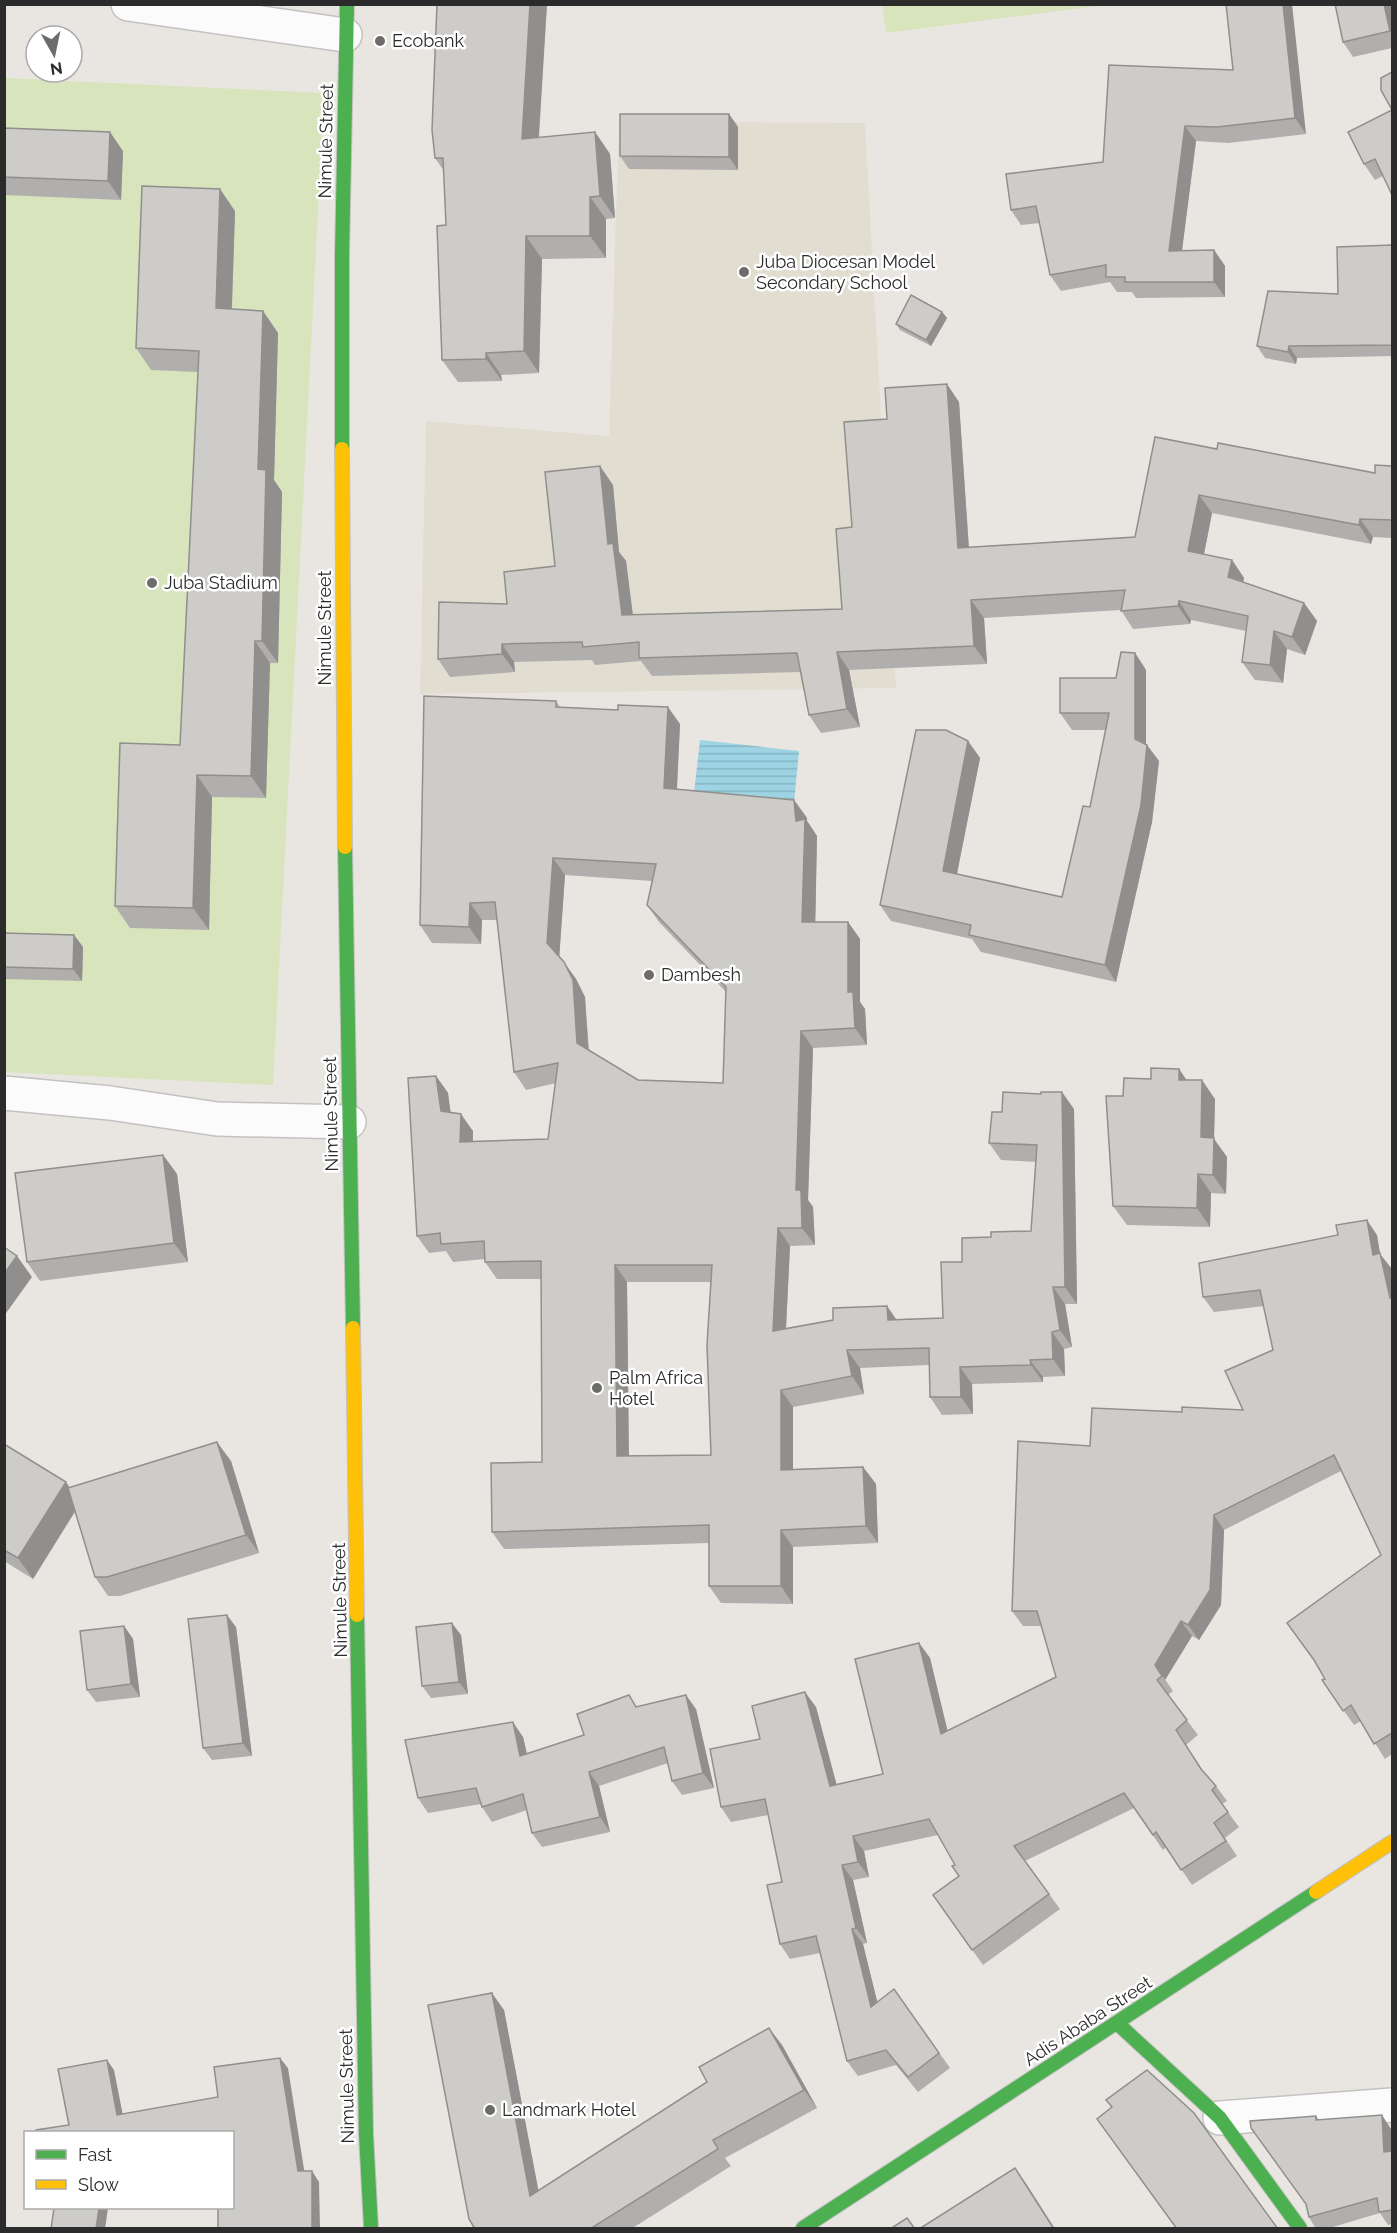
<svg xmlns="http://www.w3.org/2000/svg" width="1397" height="2233" font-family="Raleway,sans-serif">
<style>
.education{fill:#e2ddd1}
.pitch{fill:#d7e4bc}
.water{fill:url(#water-rules)}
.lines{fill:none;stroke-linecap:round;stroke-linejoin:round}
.street-casing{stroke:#c3c2c1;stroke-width:36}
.fast-casing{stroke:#c3c2c1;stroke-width:16}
.slow-casing{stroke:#c3c2c1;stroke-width:16}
.street{stroke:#fcfbfb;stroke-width:33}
.fast{stroke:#4caf50;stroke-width:14}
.slow{stroke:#ffc107;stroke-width:14}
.wall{fill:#b1afad;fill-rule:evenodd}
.shaded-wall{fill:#908f8d}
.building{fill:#ceccc9;stroke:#908f8d;stroke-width:1.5;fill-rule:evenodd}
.poi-dot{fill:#6e6c6b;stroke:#fff;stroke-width:2}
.labels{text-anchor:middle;stroke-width:5;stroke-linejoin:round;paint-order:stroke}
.poi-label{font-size:18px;fill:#2b2b2b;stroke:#fff;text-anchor:start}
.street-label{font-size:18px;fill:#2b2b2b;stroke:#fff}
</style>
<defs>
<pattern id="water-rules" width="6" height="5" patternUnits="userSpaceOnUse" patternTransform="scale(1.5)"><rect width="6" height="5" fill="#9dd3e3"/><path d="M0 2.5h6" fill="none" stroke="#87b5c3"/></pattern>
</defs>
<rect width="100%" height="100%" fill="#e9e6e2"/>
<path class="education" d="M619 121 865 123 896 688 420 694 426 421 609 436Z"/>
<g class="pitch">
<path d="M882 4H1105V5L886 33Z"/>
<path d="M5 78 324 93 273 1085 5 1072Z"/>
</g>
<path class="water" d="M700 740 799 751 794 803 694 793Z"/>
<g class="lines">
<g class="street-casing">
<g id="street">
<path d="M128 4 345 35"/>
<path d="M4 1093 110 1103 217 1119 349 1122"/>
<path d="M1220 2118 1392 2105"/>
</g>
</g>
<g class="fast-casing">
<g id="fast">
<path d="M342 449V256L347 4"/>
<path d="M345 847 353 1328"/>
<path d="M357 1615 366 2134 371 2228"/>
<path d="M1118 2024 1220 2118 1300 2228"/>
<path d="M803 2228 1316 1892"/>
</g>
</g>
<g class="slow-casing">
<g id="slow">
<path d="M342 449 345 847"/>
<path d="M353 1328 357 1615"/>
<path d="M1316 1892 1392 1842"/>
</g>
</g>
<use href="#street" class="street"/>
<use href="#fast" class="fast"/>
<use href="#slow" class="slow"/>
</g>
<g class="wall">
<path d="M437 4H547L539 138 595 132 610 154 615 218 606 219V258L542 259 539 373 501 375 502 381 458 382 442 360 446 225 444 171 435 158Z"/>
<path d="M1226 4 1306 134 1228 143 1196 141 1182 250H1214L1225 266V297L1136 298 1132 292H1117L1110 282 1061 291 1050 275 1040 223 1021 225 1011 210 1103 162 1233 70Z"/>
<path d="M1392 7V48L1353 57 1343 42Z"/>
<path d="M1392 110V195L1383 176 1375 180 1364 164Z"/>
<path d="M729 114 738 127V170L629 169 620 156Z"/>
<path d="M4 128 123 151 121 200 4 195Z"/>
<path d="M235 211 232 309 263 311 278 333 274 480 282 492 278 663H270L266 798 212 797 209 930 130 928 115 906 180 745 198 372 151 370 136 348Z"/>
<path d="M1392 245V356L1297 358 1296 364 1265 358 1257 346 1338 294Z"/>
<path d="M942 312 947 318 931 346 900 330 896 324Z"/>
<path d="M959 402 969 547 1135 537 1217 449 1375 473 1392 466V538L1373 537 1371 544 1212 513 1204 554 1232 560 1244 578 1243 582 1304 603 1317 621 1305 655 1287 649 1283 683 1255 680 1242 662 1246 631 1191 620 1190 624 1133 629 1121 610 984 618 987 664 849 670 860 727 821 733 809 715 800 672 652 676 641 661 595 665 592 660 514 662 515 672 450 677 438 659 555 566 613 485 619 552 626 561 633 615 842 609 852 527 887 419Z"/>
<path d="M1135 653 1146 670V744L1159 761 1152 822 1116 982 981 952 972 939 891 921 880 905 968 741 980 758 957 874 1062 897 1090 807 1106 730H1072L1060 713 1116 678Z"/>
<path d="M556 701 560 707 680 724 677 789 794 800 807 818V821L817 836 815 922H848L860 939V1002L865 1009 867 1045 813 1048 808 1200 813 1207 815 1245 790 1246 786 1328 833 1320 887 1306 896 1319 943 1318 962 1262 991 1237 1031 1231 1036 1162 1001 1160 989 1143 1002 1112 1074 1109 1077 1304H1065L1072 1347 1064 1349 1065 1376 1043 1377V1382L972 1384 973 1414 942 1415 930 1397 929 1365 860 1368 864 1394 793 1407V1469L863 1467 876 1484 878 1543 793 1547V1604L721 1603 709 1586V1543L504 1549 492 1532 542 1462 541 1279H497L485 1262V1259L453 1262 446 1251 429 1253 417 1236 436 1076 448 1093 450 1113 473 1131V1141L548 1139 556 1083 526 1090 514 1072 497 920H482L481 944 432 943 420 925ZM565 875 652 881 647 905 659 922 726 992 723 1083 638 1080 589 1050 585 997 576 979 559 957ZM627 1282H711V1455L629 1456Z"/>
<path d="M4 933 74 935 83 947 82 981 4 979Z"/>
<path d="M1179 1069 1186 1080 1215 1099 1214 1139 1227 1157 1226 1194 1211 1193 1210 1227 1127 1225 1113 1206 1123 1096 1151 1079Z"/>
<path d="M163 1155 177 1174 188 1262 40 1281 27 1262Z"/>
<path d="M1377 1235 1380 1254 1391 1268 1392 1276V1754L1385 1759 1361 1721 1354 1725 1322 1680 1325 1679 1381 1555 1341 1471 1224 1530 1221 1605 1199 1640 1192 1636 1165 1680 1173 1691 1168 1695 1198 1735 1186 1745 1203 1771 1216 1786 1227 1801 1222 1804 1239 1827 1225 1838 1237 1856 1192 1885 1166 1847 1163 1850 1134 1808 1025 1861 1060 1909 983 1965 933 1895 959 1876 955 1865 938 1835 864 1851 869 1877 853 1880 867 1943 863 1944 877 2002 894 1989 950 2068 918 2092 896 2065 858 2076 847 2061 820 1953 790 1959 780 1944 782 1882 768 1815 731 1822 721 1807 760 1739 816 1707 836 1785 883 1774 919 1643 930 1658 947 1731 1056 1677 1042 1626H1023L1012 1611 1090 1446 1182 1412 1243 1410 1273 1350 1264 1306 1214 1312 1203 1297Z"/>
<path d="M4 1444 69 1488 231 1461 259 1553 120 1596H108L95 1577 75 1512 33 1579 4 1561Z"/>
<path d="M124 1626 133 1639 140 1697 96 1702 87 1690Z"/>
<path d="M236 1627 252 1756 212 1760 203 1748Z"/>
<path d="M461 1635 468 1694 431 1698 422 1686Z"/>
<path d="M637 1706 696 1709 714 1788 682 1795 672 1781 668 1763 599 1786 610 1832 542 1847 532 1833 527 1810 492 1822 482 1807 481 1804 428 1813 418 1798 523 1737 527 1754 584 1735Z"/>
<path d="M504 2010 538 2191 782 2045 817 2108 725 2158 731 2166 631 2229H475Z"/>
<path d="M1316 2116 1319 2120 1391 2129 1392 2151V2224L1388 2225 1380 2213 1326 2229H1316L1309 2217Z"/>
</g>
<g class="shaded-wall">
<path d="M530 4H547L537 162 522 139Z"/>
<path d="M1283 4H1292L1306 134 1295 118Z"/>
<path d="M1384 4H1392V34L1390 31Z"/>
<path d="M729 114 738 127V170L729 157Z"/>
<path d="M1185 126 1196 141 1180 266 1169 251Z"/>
<path d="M110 132 123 151 121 200 108 181Z"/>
<path d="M595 132 610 154 615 218 600 196Z"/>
<path d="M220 189 235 211 231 330 216 308Z"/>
<path d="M590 197 606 219V258L590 236Z"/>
<path d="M526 236 542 259 539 373 524 351Z"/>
<path d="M1214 250 1225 266V297L1214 282Z"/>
<path d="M263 311 278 333 274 480 282 492 278 663 262 641 258 469Z"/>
<path d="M942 312 947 318 931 346 926 340Z"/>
<path d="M1289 346 1297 358 1296 364 1288 352Z"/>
<path d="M486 353 501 375 502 381 486 359Z"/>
<path d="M947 384 959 402 970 566 958 548Z"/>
<path d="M600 466 613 485 619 552 626 561 635 633 622 615 608 544Z"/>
<path d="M1199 495 1212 513 1201 569 1188 551Z"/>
<path d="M1360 519 1373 537 1371 544 1359 525Z"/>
<path d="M1232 560 1244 578 1241 595 1228 577Z"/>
<path d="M971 600 984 618 987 664 974 646Z"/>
<path d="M1179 601 1191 620 1190 624 1178 606Z"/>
<path d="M1304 603 1317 621 1305 655 1292 637Z"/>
<path d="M1274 631 1287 649 1283 683 1270 665Z"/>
<path d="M255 641 270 663 266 798 251 776Z"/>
<path d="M502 644 514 662 515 672 502 654Z"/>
<path d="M837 652 849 670 860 727 847 709Z"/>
<path d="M1135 653 1146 670V750L1147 745 1159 761 1152 822 1116 982 1105 965 1135 739Z"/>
<path d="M668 707 680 724 676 805 664 788Z"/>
<path d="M968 741 980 758 954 888 943 871Z"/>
<path d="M197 775 212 797 209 930 193 908Z"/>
<path d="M794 800 807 818V821L817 836 815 939 802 922Z"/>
<path d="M553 858 565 875 559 961 547 943Z"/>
<path d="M470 903 482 920 481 944 469 927Z"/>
<path d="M848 922 860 939V1002L865 1009 867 1045 855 1028 848 992Z"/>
<path d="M74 935 83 947 82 981 73 969Z"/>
<path d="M564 962 576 979 585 997 589 1060 577 1043Z"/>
<path d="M801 1031 813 1048 808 1200 813 1207 815 1245 802 1228 796 1190Z"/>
<path d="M1179 1069 1192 1088 1179 1080Z"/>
<path d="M436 1076 448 1093 453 1129 441 1111Z"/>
<path d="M1202 1080 1215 1099 1214 1139 1227 1157 1226 1194 1213 1175 1201 1137Z"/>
<path d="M1062 1092 1074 1109 1077 1304 1065 1287Z"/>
<path d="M461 1114 473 1131 472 1159 460 1142Z"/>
<path d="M163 1155 177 1174 188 1262 174 1243Z"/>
<path d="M1198 1174 1211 1193 1210 1227 1197 1208Z"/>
<path d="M1367 1220 1377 1235 1380 1254 1391 1268 1392 1276V1301L1373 1255Z"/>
<path d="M778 1228 790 1246 785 1348 773 1331Z"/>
<path d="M17 1256 32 1277 4 1316V1274Z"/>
<path d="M615 1265 627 1282 629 1473 617 1456Z"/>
<path d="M1053 1287 1065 1304 1072 1347 1060 1330Z"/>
<path d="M887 1306 899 1324 888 1320Z"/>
<path d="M1052 1332 1064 1349 1065 1376 1053 1359Z"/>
<path d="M847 1350 860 1368 864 1394 852 1376Z"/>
<path d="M1030 1360 1043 1377V1382L1031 1365Z"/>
<path d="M960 1367 972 1384 973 1414 961 1397Z"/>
<path d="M781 1390 793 1407V1487L781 1470Z"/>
<path d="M217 1442 231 1461 259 1553 246 1535Z"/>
<path d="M863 1467 876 1484 878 1543 866 1526Z"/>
<path d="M66 1482 80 1503 33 1579 18 1558Z"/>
<path d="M1214 1515 1224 1530 1221 1605 1199 1640 1188 1625Z"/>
<path d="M781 1530 793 1547V1604L781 1586Z"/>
<path d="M227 1615 236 1627 252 1756 243 1743Z"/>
<path d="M1181 1621 1192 1636 1165 1680 1173 1691 1155 1665Z"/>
<path d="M452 1623 461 1635 468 1694 459 1682Z"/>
<path d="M124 1626 133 1639 140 1697 131 1684Z"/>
<path d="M919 1643 930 1658 952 1749 941 1734Z"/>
<path d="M805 1692 816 1707 841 1801 830 1786Z"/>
<path d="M686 1695 696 1709 714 1788 703 1773Z"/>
<path d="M513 1722 523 1737 531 1771 520 1756Z"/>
<path d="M589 1772 599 1786 610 1832 600 1817Z"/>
<path d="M853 1836 864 1851 869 1877 858 1862Z"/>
<path d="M842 1865 853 1880 867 1943 856 1928Z"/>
<path d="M852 1929 863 1944 882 2021 871 2007Z"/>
<path d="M492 1993 504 2010 543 2214 530 2196Z"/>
<path d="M769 2028 782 2045 817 2108 804 2090Z"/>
<path d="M280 2058 288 2068 306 2182 298 2171Z"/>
<path d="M107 2060 114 2070 125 2126 117 2115Z"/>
<path d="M1382 2115 1391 2129 1392 2156 1384 2152Z"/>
<path d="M1015 2168 1027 2185 1055 2229H1054Z"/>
<path d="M312 2171 319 2182 320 2229H312Z"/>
<path d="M99 2208H108L105 2229H96Z"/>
</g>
<g class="building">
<path d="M437 4H530L522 139 595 132 600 196 590 197V236H526L524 351 486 353V359L442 360 437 226 446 225 443 158H435L432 130Z"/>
<path d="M1226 4H1283L1295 118 1217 127 1185 126 1169 251 1214 250V282H1125V277H1106V265L1050 275 1036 206 1011 210 1006 174 1103 162 1109 65 1233 70Z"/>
<path d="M1335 4H1384L1390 31 1343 42Z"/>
<path d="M1392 72V195L1375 159 1364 164 1348 132 1392 110 1381 90V78Z"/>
<path d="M620 114H729V157L620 156Z"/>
<path d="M4 128 110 132 108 181 4 177Z"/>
<path d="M142 186 220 189 216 308 263 311 258 469 266 470 262 641H255L251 776 197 775 193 908 115 906 120 743 180 745 199 351 136 348Z"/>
<path d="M1392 245V345L1289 346 1288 352 1257 346 1268 291 1338 294 1337 247Z"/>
<path d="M911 295 942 312 926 340 896 324Z"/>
<path d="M947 384 958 548 1135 537 1155 437 1217 449 1218 443 1375 473V465L1392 466V520L1360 519 1359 525 1199 495 1188 551 1232 560 1228 577 1304 603 1292 637 1274 631 1270 665 1242 662 1248 616 1179 601 1178 606 1121 611 1125 590 971 600 974 646 837 652 847 709 809 715 797 653 639 658V642L583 647 582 642 502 644V654L438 659 439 602 507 604 504 572 555 566 545 472 600 466 608 544 613 543 622 615 842 609 836 529 852 527 844 422 887 419 885 388Z"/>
<path d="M1121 652 1135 653V739L1147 745 1141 805 1105 965 969 935 971 925 880 905 916 730H946L968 741 943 871 1062 897 1083 806 1090 807 1109 713H1060V678H1116Z"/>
<path d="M424 696 556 701V707L618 710V705L668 707 664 788 794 800 796 821 805 819 802 922H848V992H853L855 1028 801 1031 796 1190H801L802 1228H778L773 1331 833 1320V1308L887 1306 888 1320 943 1318 941 1262H962V1238L991 1237V1232L1031 1231 1037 1145 989 1143 992 1112H1002L1003 1092 1041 1094V1092H1062L1065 1287H1053L1060 1330 1052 1332 1053 1359 1030 1360 1031 1365 960 1367 961 1397H930L929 1348 847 1350 852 1376 781 1390V1470L863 1467 866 1526 781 1530V1586H709V1525L492 1532 491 1463 542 1462 541 1261 485 1262 484 1241 441 1244 440 1233 417 1236 408 1078 436 1076 441 1111 461 1114 460 1142 548 1139 558 1063 514 1072 495 902 470 903 469 927 420 925ZM553 858 656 864 647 905 726 987 723 1083 638 1080 577 1043 573 980 564 962 547 943ZM615 1265H712L707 1345 711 1455 617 1456Z"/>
<path d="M4 933 74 935 73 969 4 967Z"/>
<path d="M1151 1068 1179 1069V1080H1202L1201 1137 1214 1138 1213 1175 1198 1174 1197 1208 1113 1206 1106 1096H1123L1124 1078 1151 1079Z"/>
<path d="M163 1155 174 1243 27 1262 15 1173Z"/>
<path d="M1367 1220 1373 1255 1380 1253 1390 1298 1392 1297V1733L1374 1744 1351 1705 1343 1711 1322 1680 1325 1679 1314 1660 1287 1623 1381 1555 1334 1455 1214 1515 1210 1590 1188 1625 1181 1621 1155 1665 1162 1676 1157 1680 1187 1720 1176 1730 1201 1769 1216 1786 1212 1790 1228 1812 1214 1823 1226 1841 1181 1870 1156 1832 1153 1835 1124 1793 1014 1846 1049 1894 972 1950 933 1895 959 1876 952 1866 955 1865 929 1819 853 1836 858 1862 842 1865 856 1928 852 1929 871 2007 894 1989 939 2053 908 2077 886 2050 847 2061 816 1936 780 1944 767 1885 782 1882 765 1799 721 1807 710 1749 760 1739 752 1706 805 1692 830 1786 883 1774 855 1659 919 1643 941 1734 1056 1677 1037 1611H1012L1018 1441 1090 1446 1092 1408 1182 1412V1407L1243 1410 1225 1371 1273 1350 1260 1290 1203 1297 1199 1263 1338 1235 1336 1225Z"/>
<path d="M4 1247 17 1256 4 1274Z"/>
<path d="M217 1442 246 1535 107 1577H95L68 1488Z"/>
<path d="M4 1444 66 1482 18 1558 4 1550Z"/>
<path d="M227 1615 243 1743 203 1748 188 1619Z"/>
<path d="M452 1623 459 1682 422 1686 416 1627Z"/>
<path d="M124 1626 131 1684 87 1690 80 1631Z"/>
<path d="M629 1695 636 1707 686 1695 703 1773 672 1781 664 1747 589 1772 600 1817 532 1833 523 1794 482 1807 476 1788 418 1798 405 1740 513 1722 520 1756 584 1735 577 1714Z"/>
<path d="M492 1993 530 2196 707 2082 699 2067 769 2028 804 2090 713 2140 718 2149 590 2229H475L469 2219 428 2005Z"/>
<path d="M280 2058 298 2171H312V2229H218V2208H232V2133H36V2130L69 2125 58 2069 107 2060 117 2115 218 2097 214 2067Z"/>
<path d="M1147 2070 1194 2113 1278 2229H1177L1097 2119 1112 2107 1106 2100Z"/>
<path d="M1382 2115 1384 2152 1392 2151V2210L1379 2212 1377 2198 1309 2217 1306 2204 1251 2128 1250 2121 1316 2116V2120Z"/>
<path d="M1015 2168 1054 2229H919Z"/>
<path d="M54 2208H99L96 2229H51Z"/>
<path d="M907 2218 915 2229H890Z"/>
</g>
<g class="poi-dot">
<circle cx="380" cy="41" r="6"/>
<circle cx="744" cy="272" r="6"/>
<circle cx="152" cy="583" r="6"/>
<circle cx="649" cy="975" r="6"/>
<circle cx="597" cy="1388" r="6"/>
<circle cx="490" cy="2110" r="6"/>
</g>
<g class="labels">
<g class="poi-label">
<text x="392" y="47">Ecobank</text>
<text x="756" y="268">Juba Diocesan Model<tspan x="756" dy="21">Secondary School</tspan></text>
<text x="164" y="589">Juba Stadium</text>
<text x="661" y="981">Dambesh</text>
<text x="609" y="1384">Palm Africa<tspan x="609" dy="21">Hotel</tspan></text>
<text x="502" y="2116">Landmark Hotel</text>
</g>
<g class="street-label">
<text transform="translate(326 141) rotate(-89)" y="6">Nimule Street</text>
<text transform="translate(325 628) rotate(-90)" y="6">Nimule Street</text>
<text transform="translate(331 1114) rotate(-91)" y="6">Nimule Street</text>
<text transform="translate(340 1600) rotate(-91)" y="6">Nimule Street</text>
<text transform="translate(1088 2021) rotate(-33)" y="6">Adis Ababa Street</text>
<text transform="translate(347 2086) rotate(-91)" y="6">Nimule Street</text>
</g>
</g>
<rect width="1397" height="2233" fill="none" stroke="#2b2b2b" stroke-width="12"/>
<rect x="24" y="2131" width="210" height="78" fill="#ffffff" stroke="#aaaaaa" stroke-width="1.5"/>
<rect x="36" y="2150" width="30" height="9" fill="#4caf50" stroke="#aaaaaa" stroke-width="1.5"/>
<text x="78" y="2161" font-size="18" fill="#2b2b2b">Fast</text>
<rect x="36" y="2180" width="30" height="9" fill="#ffc107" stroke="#aaaaaa" stroke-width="1.5"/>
<text x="78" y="2191" font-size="18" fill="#2b2b2b">Slow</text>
<g transform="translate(54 54) rotate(171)"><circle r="28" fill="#ffffff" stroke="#aaaaaa" stroke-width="1.5"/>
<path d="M0-4.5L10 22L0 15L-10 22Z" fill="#6e6c6b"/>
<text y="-9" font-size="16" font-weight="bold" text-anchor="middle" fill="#2b2b2b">N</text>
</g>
</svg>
